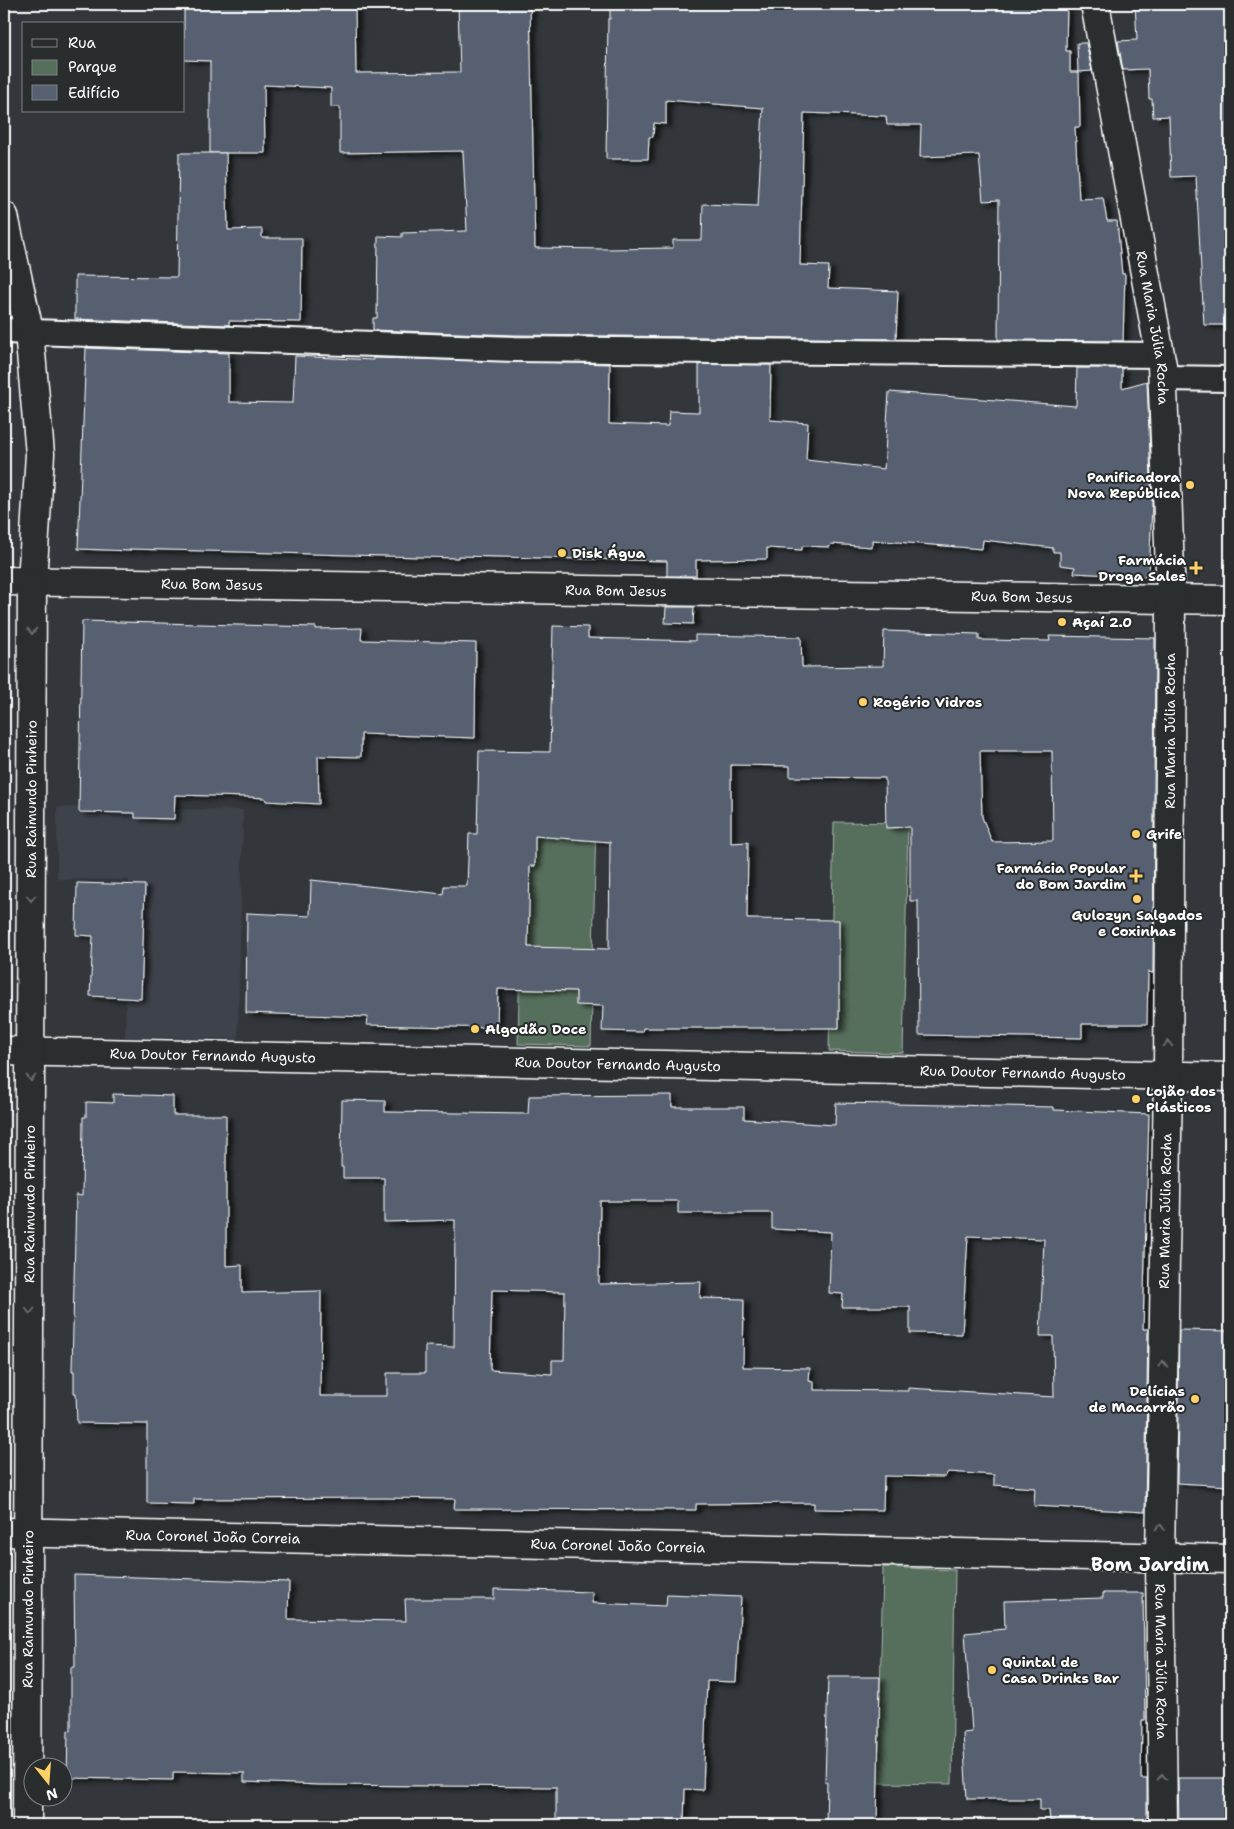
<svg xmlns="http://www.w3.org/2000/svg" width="1234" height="1829" font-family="'Shantell Sans',sans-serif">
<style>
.built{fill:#3e434b}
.green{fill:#566e5c;stroke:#aab6ae}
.building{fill:#566071;stroke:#fff;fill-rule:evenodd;filter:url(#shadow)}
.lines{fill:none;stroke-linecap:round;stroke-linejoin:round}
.lane-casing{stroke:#fff;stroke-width:28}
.street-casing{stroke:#fff;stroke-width:31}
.secondary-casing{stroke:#fff;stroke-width:31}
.lane{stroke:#2a2d2e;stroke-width:24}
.street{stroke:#2a2d2e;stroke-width:28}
.secondary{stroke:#2a2d2e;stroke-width:28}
.oneway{stroke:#6a6c6d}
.poi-dot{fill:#ffd166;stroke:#2a2d2e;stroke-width:2}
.labels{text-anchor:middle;stroke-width:4;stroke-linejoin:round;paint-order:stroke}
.street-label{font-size:14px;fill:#fff;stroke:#2a2d2e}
.poi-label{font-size:14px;font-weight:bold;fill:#fff;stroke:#2a2d2e;text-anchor:start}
.district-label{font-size:19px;font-weight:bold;fill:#fff;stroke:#2a2d2e}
</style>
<defs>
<filter id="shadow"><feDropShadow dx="5.5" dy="3" stdDeviation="2.5" flood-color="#0009"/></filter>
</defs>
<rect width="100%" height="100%" fill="#33373b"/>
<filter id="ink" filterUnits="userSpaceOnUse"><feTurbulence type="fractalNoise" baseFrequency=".02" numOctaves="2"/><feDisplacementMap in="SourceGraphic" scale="10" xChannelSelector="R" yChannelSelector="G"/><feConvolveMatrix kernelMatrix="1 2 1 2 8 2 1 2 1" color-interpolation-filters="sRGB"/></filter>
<g filter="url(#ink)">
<path class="built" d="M57 807 243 810 238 1039 125 1037 129 880 57 879Z"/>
<g class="green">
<path d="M523 816 596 817 591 1046 518 1044Z"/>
<path d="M834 822 908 823 903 1053 829 1051Z"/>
<path d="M883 1567 955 1570 952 1784 878 1783Z"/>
</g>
<g class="building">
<path d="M184 4H355L356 73 460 72 458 4H530L535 248 609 249 673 248V240H702L703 204 758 206 763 108 666 100V124L654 123 653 137H649L648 159H606L608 19H610V4H1067L1066 51H1070V72H1079L1080 127H1075L1079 199 1103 198 1107 221H1117L1122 274H1125L1123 341 998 340 999 200 983 201 979 155 920 157 921 125H887L886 116 804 113 800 265 829 266 828 288 898 291 896 339 514 335 373 330V318H377L378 236 402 237V233L467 231 463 151 340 153V107H331V88L264 85 265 153H210V61L184 60Z"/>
<path d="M1135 4H1230V325H1204L1196 176 1171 177 1169 116 1153 117 1152 99H1149L1148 69 1123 70 1118 41 1137 40Z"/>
<path d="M1077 43H1086L1092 71 1078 72Z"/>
<path d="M179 153H226L228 230 262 229V238H302L301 322 229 321V325L75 319V276L177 277Z"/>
<path d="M86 348 229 353V402L293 403 295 356 373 360V358L610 364 609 424 668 426 669 411 699 412V364L771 365 770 420 808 423 806 460 884 469 889 392 1076 406 1077 368H1122V388L1147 381 1152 504 1149 577 1074 573 1075 567 1060 565V552H1053V548L983 540 982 549 872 540V547L831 544 830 547 802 546V550L767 548V559L696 560V576H667V561L458 556V558L130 549V551L78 549Z"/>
<path d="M666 607H694L693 624 665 623Z"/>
<path d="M82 621 316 627V629L362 628 361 640 476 643 475 738 361 734V757L318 756 319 804 266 801 265 798 248 797 175 795 174 819 135 818V813L79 812Z"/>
<path d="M553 626 588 627V638L695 641V635L801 637 802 667 883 666 884 631 979 634V640L1050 641 1049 636 1155 638 1153 973 1148 972 1147 1024H1082V1038L919 1035 918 901H910V827L886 828 885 778 790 777V766L731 765V843L748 842 747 919 839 920V1028H643L642 1032 602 1031 603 1006 576 1005V991L498 989 497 1028 367 1025 368 1017 246 1013 247 913 310 916 311 880 443 894 444 886H467L469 834H477L479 751 550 752ZM980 751H1052L1053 841 992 842 982 817ZM535 836 610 842 609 949 528 947 530 866H535Z"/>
<path d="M77 883 145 885 141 999 90 996 93 936 76 935Z"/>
<path d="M113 1094 173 1096V1115H226V1266L242 1265V1293L321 1291 320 1396H387V1373H425V1346L454 1347 455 1220 384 1222V1178H343V1167H341L342 1100 385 1101V1112L528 1114 529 1096 672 1095V1107H744V1119L835 1125 836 1103 1054 1107V1110L1149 1114 1143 1329H1148L1145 1512 1034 1506 1035 1488 994 1485V1475L948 1472 945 1477 884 1476 883 1510 814 1509V1503L696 1504V1510L454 1509 455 1499 382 1498 194 1499V1504L147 1503V1424L77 1423 76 1393H74V1371H72L76 1195 82 1196 83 1117H86V1102L113 1103ZM600 1201H678V1213H772V1229L831 1232 829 1293 843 1294 842 1307H910V1333L962 1334 968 1236 1044 1239 1040 1336H1053L1054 1397 908 1388V1391L814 1390V1382L809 1381 810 1368 743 1367 744 1299 700 1298 701 1282 599 1284ZM492 1290 565 1292 564 1360H552V1374L490 1370Z"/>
<path d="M1179 1330 1230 1331V1486L1177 1483Z"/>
<path d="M74 1575 289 1582 288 1619 406 1621 405 1599H494V1589L592 1592V1603L666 1606 667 1594 741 1597 736 1682 707 1681 703 1790 685 1789 684 1825H556V1787L320 1785 244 1782V1773L173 1772V1780L67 1778 68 1730 71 1731V1667H75Z"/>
<path d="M1103 1593H1143L1145 1720H1142L1141 1779H1147V1825H1054V1821H1050L1049 1810H1040V1799H967L963 1733 972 1732 965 1633 1005 1629 1004 1601 1103 1598Z"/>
<path d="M828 1677H880L877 1825H826L827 1782H825Z"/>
<path d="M1178 1778H1230V1825H1179Z"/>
</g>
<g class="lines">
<g class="lane-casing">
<g id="lane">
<path d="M4 331 514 349 1160 355"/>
<path d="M1163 378 1230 379"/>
</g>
</g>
<g class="street-casing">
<g id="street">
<path d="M4 216 29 331 40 454 32 582"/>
<path id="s1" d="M4 581 1230 600"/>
<path id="s2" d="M4 1051 1230 1077"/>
<path id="s3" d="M4 1532 1230 1559"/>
</g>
</g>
<g class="secondary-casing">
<g id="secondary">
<path id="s4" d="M1095 4 1162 365 1167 489 1171 599 1168 1076 1160 1558 1163 1825"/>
<path id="s5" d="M27 1825 32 582"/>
</g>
</g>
<use href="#lane" class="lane"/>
<use href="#street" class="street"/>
<use href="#secondary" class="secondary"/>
</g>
<defs><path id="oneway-chevron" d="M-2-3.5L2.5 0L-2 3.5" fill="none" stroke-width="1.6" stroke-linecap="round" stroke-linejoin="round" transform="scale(1.25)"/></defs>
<g class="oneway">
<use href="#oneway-chevron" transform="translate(32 631) rotate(90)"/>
<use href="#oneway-chevron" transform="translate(31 898) rotate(90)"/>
<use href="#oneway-chevron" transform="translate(1168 1044) rotate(-90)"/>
<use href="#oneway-chevron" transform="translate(31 1078) rotate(90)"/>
<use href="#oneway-chevron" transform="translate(30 1311) rotate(90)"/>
<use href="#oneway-chevron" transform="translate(1163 1364) rotate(-89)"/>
<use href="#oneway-chevron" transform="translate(1160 1527) rotate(-89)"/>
<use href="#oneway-chevron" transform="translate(1162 1777) rotate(-91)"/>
</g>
</g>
<g class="poi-dot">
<circle cx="1190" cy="485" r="5"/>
<circle cx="562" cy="553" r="5"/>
<path d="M1193.5 560.5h5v5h5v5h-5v5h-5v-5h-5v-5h5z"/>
<circle cx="1062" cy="622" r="5"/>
<circle cx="863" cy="702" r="5"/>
<circle cx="1136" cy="834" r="5"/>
<path d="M1133.5 868.5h5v5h5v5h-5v5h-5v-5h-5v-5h5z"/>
<circle cx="1137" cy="899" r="5"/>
<circle cx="475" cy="1029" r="5"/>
<circle cx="1136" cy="1099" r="5"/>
<circle cx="1195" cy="1399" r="5"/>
<circle cx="992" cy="1670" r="5"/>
</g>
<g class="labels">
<g class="street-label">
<text dy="5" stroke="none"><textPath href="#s4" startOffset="329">Rua Maria Júlia Rocha</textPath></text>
<text dy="5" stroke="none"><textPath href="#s1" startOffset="208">Rua Bom Jesus</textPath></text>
<text dy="5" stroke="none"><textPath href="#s1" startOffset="612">Rua Bom Jesus</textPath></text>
<text dy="5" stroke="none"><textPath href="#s1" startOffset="1018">Rua Bom Jesus</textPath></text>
<text transform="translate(1170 731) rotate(-90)" y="5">Rua Maria Júlia Rocha</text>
<text dy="5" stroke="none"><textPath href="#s5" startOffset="1026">Rua Raimundo Pinheiro</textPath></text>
<text dy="5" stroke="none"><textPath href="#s2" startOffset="209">Rua Doutor Fernando Augusto</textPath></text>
<text dy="5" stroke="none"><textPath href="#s2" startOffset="614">Rua Doutor Fernando Augusto</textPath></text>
<text dy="5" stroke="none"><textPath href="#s2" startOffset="1019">Rua Doutor Fernando Augusto</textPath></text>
<text dy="5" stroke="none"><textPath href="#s5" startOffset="621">Rua Raimundo Pinheiro</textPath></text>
<text transform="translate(1165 1211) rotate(-89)" y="5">Rua Maria Júlia Rocha</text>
<text dy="5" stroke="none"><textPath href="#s3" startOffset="209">Rua Coronel João Correia</textPath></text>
<text dy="5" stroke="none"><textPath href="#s3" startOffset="614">Rua Coronel João Correia</textPath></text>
<text dy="5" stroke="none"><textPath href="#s5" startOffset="216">Rua Raimundo Pinheiro</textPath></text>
<text dy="5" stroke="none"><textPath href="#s4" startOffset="1664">Rua Maria Júlia Rocha</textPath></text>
</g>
<g class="poi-label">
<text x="1180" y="482" text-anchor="end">Panificadora<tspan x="1180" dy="16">Nova República</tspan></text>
<text x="572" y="558">Disk Água</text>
<text x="1186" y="565" text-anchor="end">Farmácia<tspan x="1186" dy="16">Droga Sales</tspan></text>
<text x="1072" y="627">Açaí 2.0</text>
<text x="873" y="707">Rogério Vidros</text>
<text x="1146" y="839">Grife</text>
<text x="1126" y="873" text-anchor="end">Farmácia Popular<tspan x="1126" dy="16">do Bom Jardim</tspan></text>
<text x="1137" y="920" text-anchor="middle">Gulozyn Salgados<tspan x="1137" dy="16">e Coxinhas</tspan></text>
<text x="485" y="1034">Algodão Doce</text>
<text x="1146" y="1096">Lojão dos<tspan x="1146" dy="16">Plásticos</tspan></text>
<text x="1185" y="1396" text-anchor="end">Delícias<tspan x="1185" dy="16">de Macarrão</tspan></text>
<text x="1002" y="1667">Quintal de<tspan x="1002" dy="16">Casa Drinks Bar</tspan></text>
</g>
<g class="district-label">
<text x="1150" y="1571">Bom Jardim</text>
</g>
</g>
<rect width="1234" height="1829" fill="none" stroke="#2a2d2e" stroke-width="20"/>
<rect x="10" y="10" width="1214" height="1809" fill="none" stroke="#fff" stroke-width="2" filter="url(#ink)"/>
<rect x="22" y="22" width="162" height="90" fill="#2a2d2e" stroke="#7f8182"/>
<rect x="32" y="39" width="25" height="8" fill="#2a2d2e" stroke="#7f8182"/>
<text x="68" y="48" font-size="15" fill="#ffffff">Rua</text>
<rect x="32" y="60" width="25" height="15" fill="#566e5c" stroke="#7f8182"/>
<text x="68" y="72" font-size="15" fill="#ffffff">Parque</text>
<rect x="32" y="85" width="25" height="15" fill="#566071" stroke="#7f8182"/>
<text x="68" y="98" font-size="15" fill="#ffffff">Edifício</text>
<g transform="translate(48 1782) rotate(163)"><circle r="24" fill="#2a2d2e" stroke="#7f8182"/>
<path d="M0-4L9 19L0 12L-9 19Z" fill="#ffd166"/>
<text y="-8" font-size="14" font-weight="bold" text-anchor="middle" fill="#ffffff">N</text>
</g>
</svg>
